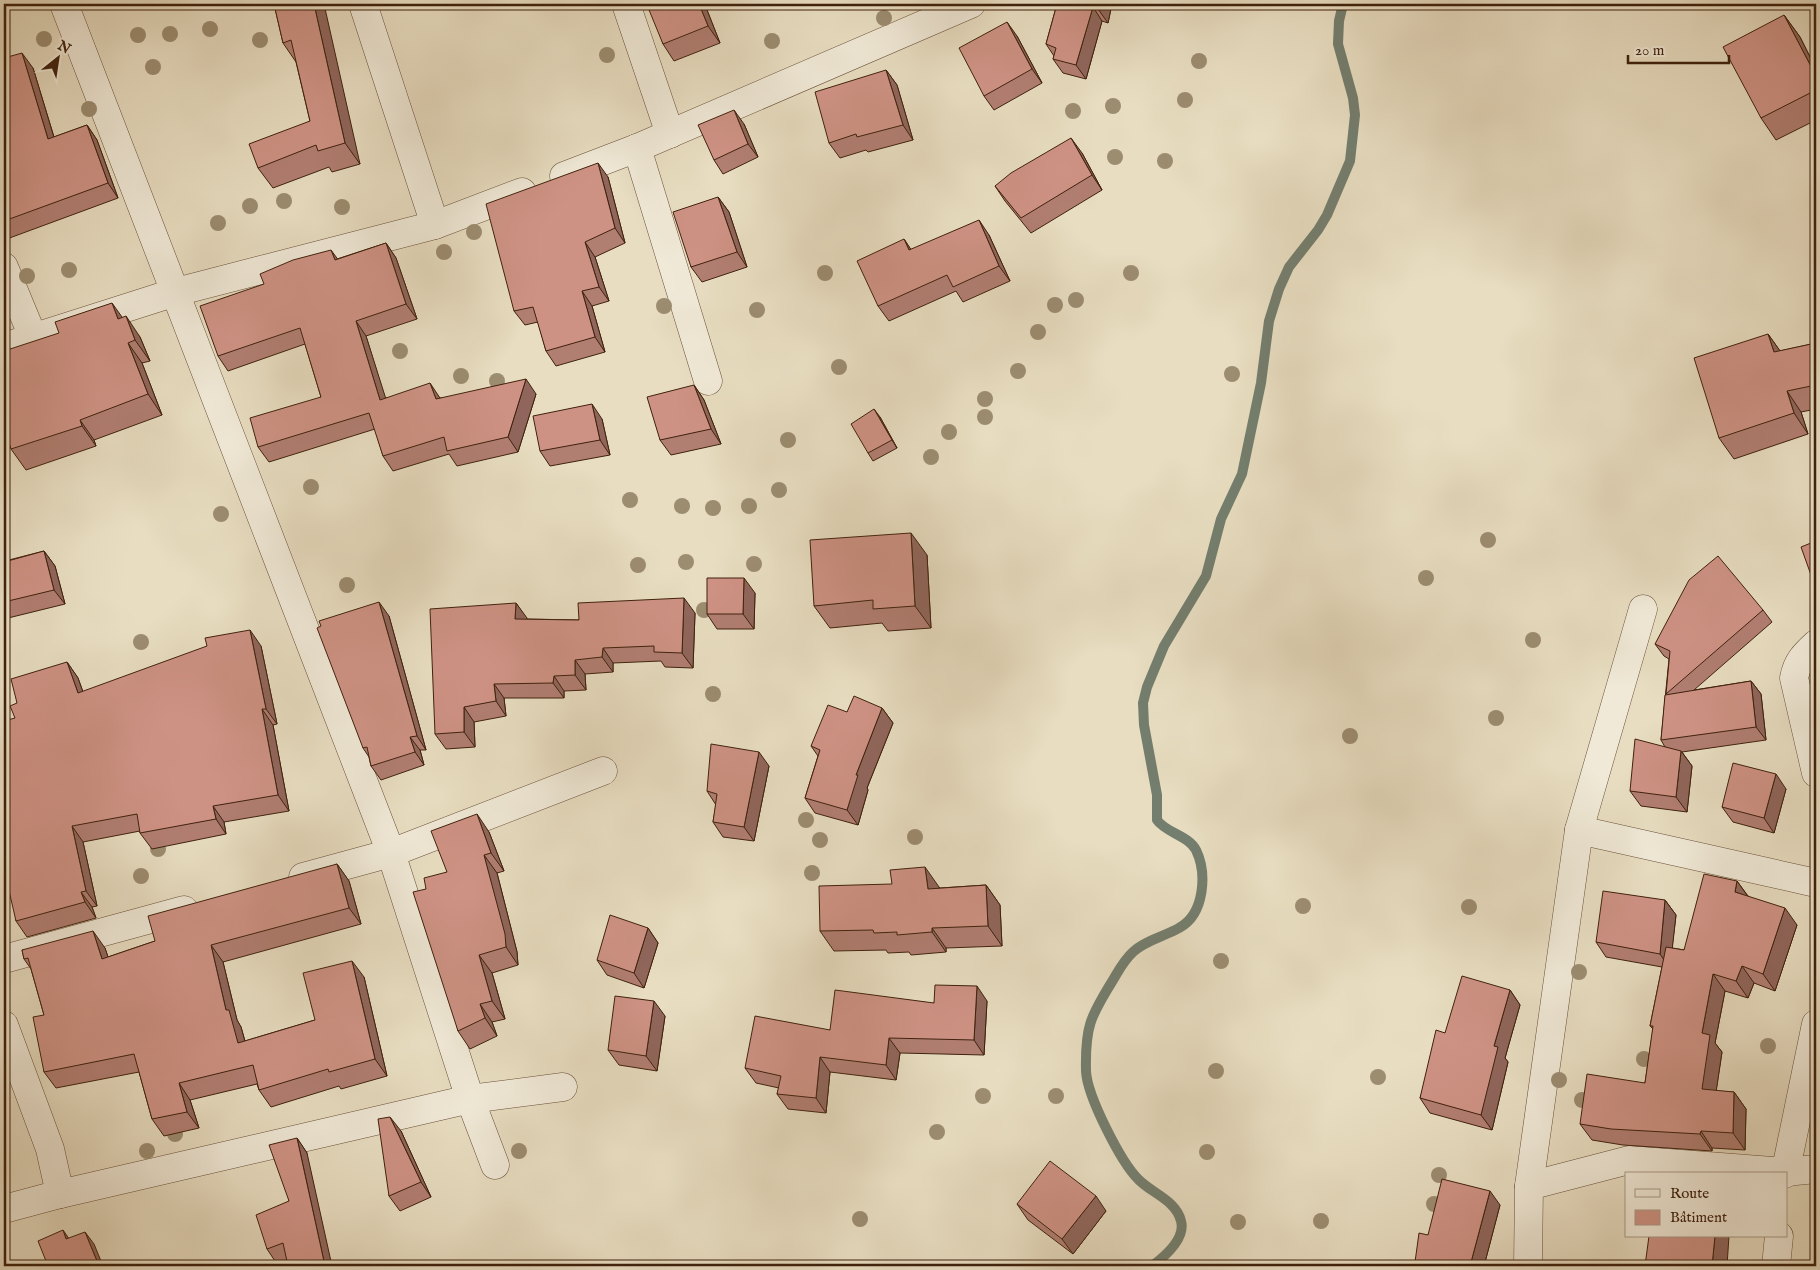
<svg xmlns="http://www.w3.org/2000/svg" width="1820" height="1270" font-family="'IM FELL English',serif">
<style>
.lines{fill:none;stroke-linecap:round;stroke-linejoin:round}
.stream{stroke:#747e6e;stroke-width:10}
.minor-casing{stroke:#69503a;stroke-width:29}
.minor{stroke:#f0e9d7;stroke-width:28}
.tree{fill:#9c8c70}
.wall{fill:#b17e72;stroke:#3f210d}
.shaded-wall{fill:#90665c;stroke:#3f210d}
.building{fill:#ce9284;stroke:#3f210d}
</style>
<rect width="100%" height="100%" fill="#e8ddc1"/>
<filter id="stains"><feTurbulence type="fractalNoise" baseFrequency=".004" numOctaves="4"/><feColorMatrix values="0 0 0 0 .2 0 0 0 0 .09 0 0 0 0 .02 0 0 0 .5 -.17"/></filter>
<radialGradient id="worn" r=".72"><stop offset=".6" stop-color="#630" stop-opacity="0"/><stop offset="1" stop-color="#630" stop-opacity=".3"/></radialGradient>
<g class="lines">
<path class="stream" d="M1152 1266C1164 1257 1186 1239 1181 1221 1176 1200 1151 1193 1138 1179 1121 1162 1087 1096 1086 1071 1085 1027 1090 1017 1113 980 1119 970 1124 960 1133 952 1144 941 1165 936 1179 928 1205 914 1207 873 1196 850 1188 835 1166 833 1157 820V795L1144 725 1143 703 1147 687 1164 646 1206 576 1221 519 1242 474 1261 383 1269 321 1279 289 1289 267 1318 230 1327 215 1350 161 1355 115 1353 98 1338 44 1339 21 1343 4"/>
<g class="minor-casing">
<g id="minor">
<path d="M64 4 391 853 470 1099 495 1165"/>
<path d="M363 4 435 225"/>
<path d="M626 4 670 134"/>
<path d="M637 148 708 381"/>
<path d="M564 176 637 148 971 4"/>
<path d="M4 267 33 337"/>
<path d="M4 347 176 292 435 225 522 192"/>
<path d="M1816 644C1804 655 1797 662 1794 678L1816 773"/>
<path d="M1579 830 1816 883"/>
<path d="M303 877 391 853 603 771"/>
<path d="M4 959 184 910"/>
<path d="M4 1025 50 1149 60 1194"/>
<path d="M1785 1174 1816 1024"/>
<path d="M1529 1186 1629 1160 1785 1172 1816 1169"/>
<path d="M4 1209 60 1194 470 1099 563 1087"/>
<path d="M1528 1266 1529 1186 1579 830 1643 609"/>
<path d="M1776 1266 1779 1236"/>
</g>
</g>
<use href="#minor" class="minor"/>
</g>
<g class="tree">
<circle cx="884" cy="18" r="8"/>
<circle cx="210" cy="29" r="8"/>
<circle cx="170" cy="34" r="8"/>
<circle cx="138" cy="35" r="8"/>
<circle cx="44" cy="39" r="8"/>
<circle cx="260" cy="40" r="8"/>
<circle cx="772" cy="41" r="8"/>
<circle cx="607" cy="55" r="8"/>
<circle cx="1199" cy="61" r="8"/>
<circle cx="153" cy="67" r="8"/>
<circle cx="1185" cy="100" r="8"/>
<circle cx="1113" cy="106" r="8"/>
<circle cx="89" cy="109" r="8"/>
<circle cx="1073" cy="111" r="8"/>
<circle cx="1115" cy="157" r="8"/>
<circle cx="1165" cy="161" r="8"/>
<circle cx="284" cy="201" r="8"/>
<circle cx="250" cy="206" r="8"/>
<circle cx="342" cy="207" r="8"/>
<circle cx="218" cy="223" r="8"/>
<circle cx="474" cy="232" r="8"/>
<circle cx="444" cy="252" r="8"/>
<circle cx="69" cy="270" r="8"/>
<circle cx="825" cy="273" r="8"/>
<circle cx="1131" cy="273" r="8"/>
<circle cx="27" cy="276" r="8"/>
<circle cx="1076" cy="300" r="8"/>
<circle cx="1055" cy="305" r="8"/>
<circle cx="664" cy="306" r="8"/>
<circle cx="757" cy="310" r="8"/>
<circle cx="1038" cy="332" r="8"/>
<circle cx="400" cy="351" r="8"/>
<circle cx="839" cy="367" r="8"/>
<circle cx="1018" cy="371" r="8"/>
<circle cx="1232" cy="374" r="8"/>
<circle cx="461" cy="376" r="8"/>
<circle cx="497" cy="381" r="8"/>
<circle cx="985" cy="399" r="8"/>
<circle cx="985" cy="417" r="8"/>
<circle cx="949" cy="432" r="8"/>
<circle cx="788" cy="440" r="8"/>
<circle cx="931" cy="457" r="8"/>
<circle cx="311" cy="487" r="8"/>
<circle cx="779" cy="490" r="8"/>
<circle cx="630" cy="500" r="8"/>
<circle cx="682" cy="506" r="8"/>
<circle cx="749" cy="506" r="8"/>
<circle cx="713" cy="508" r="8"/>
<circle cx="221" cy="514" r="8"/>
<circle cx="1488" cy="540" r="8"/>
<circle cx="686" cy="562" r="8"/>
<circle cx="754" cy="564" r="8"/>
<circle cx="638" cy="565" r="8"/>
<circle cx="1426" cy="578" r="8"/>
<circle cx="347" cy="585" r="8"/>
<circle cx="704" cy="610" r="8"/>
<circle cx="1533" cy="640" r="8"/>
<circle cx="141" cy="642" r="8"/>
<circle cx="713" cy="694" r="8"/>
<circle cx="1496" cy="718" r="8"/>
<circle cx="1350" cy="736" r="8"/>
<circle cx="806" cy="820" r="8"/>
<circle cx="915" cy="837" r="8"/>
<circle cx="820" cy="840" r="8"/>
<circle cx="158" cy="849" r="8"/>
<circle cx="812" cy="873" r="8"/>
<circle cx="141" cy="876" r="8"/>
<circle cx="1303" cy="906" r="8"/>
<circle cx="1469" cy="907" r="8"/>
<circle cx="1221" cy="961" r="8"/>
<circle cx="1579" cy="972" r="8"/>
<circle cx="1768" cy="1046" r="8"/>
<circle cx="1644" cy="1059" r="8"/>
<circle cx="1216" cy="1071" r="8"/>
<circle cx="1378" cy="1077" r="8"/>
<circle cx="1559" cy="1080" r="8"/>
<circle cx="983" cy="1096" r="8"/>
<circle cx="1056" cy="1096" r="8"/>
<circle cx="1582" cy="1100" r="8"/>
<circle cx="937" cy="1132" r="8"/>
<circle cx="175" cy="1134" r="8"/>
<circle cx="147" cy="1151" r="8"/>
<circle cx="519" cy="1151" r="8"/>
<circle cx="1207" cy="1152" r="8"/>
<circle cx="1439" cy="1175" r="8"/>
<circle cx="1434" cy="1204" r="8"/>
<circle cx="860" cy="1219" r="8"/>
<circle cx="1321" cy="1221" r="8"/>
<circle cx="1238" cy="1222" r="8"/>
</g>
<g class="wall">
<path d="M274 4 360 164 332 172 329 167 273 188 258 168 310 121 296 62 283 43Z"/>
<path d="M650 4H725L707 10 720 43 674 61 663 44Z"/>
<path d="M1057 4H1112L1108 23 1102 21 1086 79 1063 73 1053 59 1054 56 1046 44Z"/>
<path d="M1784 15 1800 37 1816 69V120L1776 140 1761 118Z"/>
<path d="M1017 36 1042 83 994 110 984 96Z"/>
<path d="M4 58 33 68 54 137 87 125 97 140 118 198 4 240Z"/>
<path d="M886 70 897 85 913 140 868 152 866 150 840 158 829 143Z"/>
<path d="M744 124 758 157 723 174 714 160Z"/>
<path d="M1082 153 1102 190 1031 233 1005 201 995 186Z"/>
<path d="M608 177 625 243 595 257 609 301 592 306 605 352 556 366 546 351 538 322 525 325 514 311Z"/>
<path d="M718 197 729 212 747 267 702 282 691 267Z"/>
<path d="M989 235 1010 281 963 302 956 291 889 321 878 306 904 239 911 250Z"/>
<path d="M386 243 396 258 417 319 366 336 385 398H441L536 394 518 452 457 466 449 454 393 471 383 456 375 429 269 462 258 447 321 397 305 344 228 371 218 356 337 259Z"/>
<path d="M122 317 140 337 150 361 142 363 162 415 94 440 96 446 26 470 11 449Z"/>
<path d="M1768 334 1780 351 1816 343V409L1801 412 1808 434 1734 459 1719 438Z"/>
<path d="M694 385 704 400 721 444 671 455 660 440Z"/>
<path d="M880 417 897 448 873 461 868 453Z"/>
<path d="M602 419 610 455 550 466 540 451Z"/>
<path d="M4 542 5 561 44 551 55 566 65 604 4 619Z"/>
<path d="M927 555 931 628 888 631 882 623 830 628 814 606Z"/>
<path d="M755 593 754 629H717L707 614Z"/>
<path d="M516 603 527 619 579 620 695 613 693 668 665 667 661 661 613 663V672L585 674 586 690 564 691V698H504L506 716 474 722 475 747 446 749 435 734Z"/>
<path d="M1763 610 1772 622 1694 690 1751 681 1761 694 1766 740 1682 752 1692 766 1687 812 1641 806 1630 791 1665 747 1661 740 1669 659 1664 656 1655 644Z"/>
<path d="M389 616 426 750H420L424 765 381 780 371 766 369 757 363 748Z"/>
<path d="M261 646 277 724 273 725 289 811 224 822 226 834 152 849 140 833V831L83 842 97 906 92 907 96 918 27 937 16 921 15 718 17 703 67 662 78 678 83 692Z"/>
<path d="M882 708 893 723 867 788 868 790 858 825 815 813 805 798 818 756 811 746 847 712Z"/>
<path d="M769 766 754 841 723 837 713 822 716 805 707 791Z"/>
<path d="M1786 789 1774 833 1733 822 1722 807Z"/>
<path d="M489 832 504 871 497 873 517 952 518 965 492 973 505 1019 492 1022 497 1036 470 1049 458 1031 426 889 447 872Z"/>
<path d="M337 864 349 881 361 924 223 962 237 1020 241 1027 245 1041 315 1020 364 977 387 1076 341 1089 339 1086 271 1107 259 1090 257 1084 190 1100 199 1128 164 1136 152 1119 139 1072 56 1088 44 1072V1015L31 969 24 959 22 950 105 948 108 957 155 941Z"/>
<path d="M1737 881 1748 896 1797 925 1775 991 1754 983 1748 998 1725 991 1715 1043 1722 1052 1716 1091 1734 1092 1746 1109 1745 1150 1712 1148V1151L1623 1145 1592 1140 1580 1124 1645 1083 1653 1029 1650 1026 1662 967 1606 957 1596 942 1665 900 1676 915 1672 948 1684 950Z"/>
<path d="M986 885 1000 905 1002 946 946 948V952L911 955 909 952 888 953 886 950 834 951 820 931 939 887 940 888Z"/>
<path d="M648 928 658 943 644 988 607 975 597 960Z"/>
<path d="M1510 990 1520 1005 1505 1058 1508 1062 1492 1130 1430 1113 1420 1098 1445 1033Z"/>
<path d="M987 1001 984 1055 900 1053 896 1080 830 1072 826 1113 788 1109 777 1094 779 1088 756 1083 745 1068 830 1030 934 1003Z"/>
<path d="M665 1016 657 1071 619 1065 608 1050Z"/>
<path d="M401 1131 431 1197 400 1211 389 1196Z"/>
<path d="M297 1138 307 1153 287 1260 277 1264 267 1249 289 1201Z"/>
<path d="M1017 1204 1106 1211 1073 1254 1028 1220Z"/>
<path d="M1500 1205 1484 1266H1417L1415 1262 1428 1235Z"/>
</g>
<g class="shaded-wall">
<path d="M314 4H324L360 164 345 143Z"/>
<path d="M699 4H702L707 10 720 43 708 26Z"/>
<path d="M1099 4H1112L1108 23 1098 9Z"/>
<path d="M1093 7 1102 21 1086 79 1076 65Z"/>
<path d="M1784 15 1800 37 1816 69V76Z"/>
<path d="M1007 22 1017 36 1042 83 1032 69Z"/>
<path d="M22 53 33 68 59 154 48 139Z"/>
<path d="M886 70 897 85 913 140 903 125Z"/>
<path d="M734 110 744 124 758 157 748 144Z"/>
<path d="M87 125 97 140 118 198 108 183Z"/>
<path d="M1071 138 1082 153 1102 190 1092 175Z"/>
<path d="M598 163 608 177 625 243 615 228Z"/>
<path d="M718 197 729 212 747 267 737 252Z"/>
<path d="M979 220 989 235 1010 281 999 266Z"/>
<path d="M904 239 914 254 909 250Z"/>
<path d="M585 242 595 257 609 301 599 287Z"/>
<path d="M386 243 396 258 417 319 406 304Z"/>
<path d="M331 250 342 265 335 260Z"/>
<path d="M582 291 592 306 605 352 595 337Z"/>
<path d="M112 303 127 324 118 319Z"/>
<path d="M126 316 140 337 150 361 135 340Z"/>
<path d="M356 321 366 336 391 415 380 400Z"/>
<path d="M1768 334 1783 355 1774 352Z"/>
<path d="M128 343 142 363 162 415 148 394Z"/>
<path d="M526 379 536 394 518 452 508 437Z"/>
<path d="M430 383 440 398 446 414 436 399Z"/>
<path d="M694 385 704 400 721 444 711 429Z"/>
<path d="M1787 391 1801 412 1808 434 1794 413Z"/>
<path d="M592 404 602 419 610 455 600 440Z"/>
<path d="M874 409 880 417 897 448 892 440Z"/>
<path d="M80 420 94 440 96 446 82 426Z"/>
<path d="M911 533 927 555 931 628 915 606Z"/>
<path d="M4 542 6 579 4 575Z"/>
<path d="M44 551 55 566 65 604 54 590Z"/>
<path d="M744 578 755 593 754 629 743 614Z"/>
<path d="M684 598 695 613 693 668 682 653Z"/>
<path d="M379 602 389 616 426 750 417 736Z"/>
<path d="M516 603 527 618 526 634 515 619Z"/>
<path d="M250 630 261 646 277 724 266 709Z"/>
<path d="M603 648 613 663V672L602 657Z"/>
<path d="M575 660 585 674 586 690 575 675Z"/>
<path d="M67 662 78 678 89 709 78 693Z"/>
<path d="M554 676 564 691V698L553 683Z"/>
<path d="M1751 681 1761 694 1766 740 1756 727Z"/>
<path d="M494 684 504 698 506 716 496 701Z"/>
<path d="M464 707 474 722 475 747 464 732Z"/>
<path d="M882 708 893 723 867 788 868 790 858 825 847 810 856 775Z"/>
<path d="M262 709 273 725 289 811 278 795Z"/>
<path d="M410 737 420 750 424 765 415 752Z"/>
<path d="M1681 751 1692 766 1687 812 1676 797Z"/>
<path d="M759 752 769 766 754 841 744 827Z"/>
<path d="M1776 774 1786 789 1774 833 1764 818Z"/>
<path d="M213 806 224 822 226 834 216 819Z"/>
<path d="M477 814 489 832 504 871 491 853Z"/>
<path d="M72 826 83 842 97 906 86 891Z"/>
<path d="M484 855 497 873 517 952 518 965 506 947Z"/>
<path d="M337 864 349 881 361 924 349 908Z"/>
<path d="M925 867 939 887 942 909 928 889Z"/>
<path d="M1737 881 1749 898 1735 892Z"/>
<path d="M986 885 1000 905 1002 946 988 926Z"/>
<path d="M81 892 92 907 96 918 85 902Z"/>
<path d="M1665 900 1676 915 1670 969 1660 954Z"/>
<path d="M1785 908 1797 925 1775 991 1763 974Z"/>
<path d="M648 928 658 943 644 988 634 973Z"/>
<path d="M932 928 946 948V952L932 932Z"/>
<path d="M93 931 105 948 114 975 102 959Z"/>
<path d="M211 945 223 962 237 1020 241 1027 250 1060 238 1043 226 1010Z"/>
<path d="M479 955 492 973 505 1019 492 1001Z"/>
<path d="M352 961 364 977 387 1076 375 1059Z"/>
<path d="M1742 966 1754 983 1748 998 1736 981Z"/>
<path d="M1713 974 1725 991 1715 1043 1722 1052 1714 1106 1702 1089V1033Z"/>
<path d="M977 986 987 1001 984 1055 974 1040Z"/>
<path d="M1510 990 1520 1005 1505 1058 1508 1062 1492 1130 1481 1115 1494 1046Z"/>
<path d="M654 1001 665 1016 657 1071 646 1056Z"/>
<path d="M480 1004 492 1022 497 1036 485 1018Z"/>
<path d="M889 1038 900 1053 896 1080 886 1065Z"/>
<path d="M820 1057 830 1072 826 1113 816 1098Z"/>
<path d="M179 1083 190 1100 199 1128 187 1112Z"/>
<path d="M1734 1092 1746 1109 1745 1150 1733 1133Z"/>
<path d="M390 1117 401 1131 431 1197 421 1182Z"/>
<path d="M1701 1131 1712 1148V1151L1700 1134Z"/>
<path d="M297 1138 307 1153 332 1266H325Z"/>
<path d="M1490 1191 1500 1205 1484 1266H1470Z"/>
<path d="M1096 1196 1106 1211 1073 1254 1062 1239Z"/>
<path d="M63 1230 72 1243 66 1239Z"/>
<path d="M85 1232 94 1244 103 1266H99Z"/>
<path d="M1715 1236H1729L1727 1266H1712Z"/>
</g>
<g class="building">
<path d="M274 4H314L345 143 318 151 316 145 258 168 249 144 310 121 291 40 283 43Z"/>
<path d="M650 4H699L708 26 663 44 647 5Z"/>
<path d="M1057 4H1099L1098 9 1093 7 1076 65 1053 59 1056 48 1046 44Z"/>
<path d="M1784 15 1816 76V90L1761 118 1723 47Z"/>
<path d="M1007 22 1032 69 984 96 959 48Z"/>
<path d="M22 53 48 139 87 125 108 183 4 221V58Z"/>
<path d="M886 70 903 125 857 137 856 134 829 143 815 92Z"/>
<path d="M734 110 748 144 714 160 698 125Z"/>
<path d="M1071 138 1092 175 1021 218 995 186 1011 173Z"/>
<path d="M598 163 615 228 585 242 599 287 582 291 595 337 546 351 533 307 514 311 486 204Z"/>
<path d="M718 197 737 252 691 267 673 212Z"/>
<path d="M979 220 999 266 953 287 947 275 878 306 857 261 904 239 909 250Z"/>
<path d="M386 243 406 304 356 321 380 400 430 383 436 399 526 379 508 437 447 451 444 437 383 456 369 413 258 447 250 418 321 397 300 328 218 356 200 306 264 284 260 274 293 260 331 250 335 260Z"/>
<path d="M112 303 118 319 126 316 135 340 128 343 148 394 80 420 82 426 11 449 4 426V351L59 333 55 322Z"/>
<path d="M1768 334 1774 352 1816 343V385L1787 391 1794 413 1719 438 1694 358Z"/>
<path d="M694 385 711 429 660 440 647 397Z"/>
<path d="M592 404 600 440 540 451 533 416Z"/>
<path d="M874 409 892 440 868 453 851 424Z"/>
<path d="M911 533 915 606 873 609V600L814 606 810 540Z"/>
<path d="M1816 541V589L1801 547Z"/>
<path d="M44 551 54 590 4 602V562Z"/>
<path d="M1718 556 1763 610 1666 694 1670 651 1655 644 1689 580Z"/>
<path d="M707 578H744L743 614H707Z"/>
<path d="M684 598 682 653 654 652V646L603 648 602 657 575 660V675L554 676 553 683 494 684 496 701 464 707V732L435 734 430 609 516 603 515 619 579 620 578 603Z"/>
<path d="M379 602 417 736 410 737 415 752 371 766 367 747 363 748 317 628 321 626 319 621Z"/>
<path d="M250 630 266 709H262L278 795 213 806 216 819 140 833 137 814 72 826 86 891 81 892 85 902 16 921 4 869V721L15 718 10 706 17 703 11 679 67 662 78 693 207 646 205 638Z"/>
<path d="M1751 681 1756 727 1661 740 1665 695Z"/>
<path d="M854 696 882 708 856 775H858L847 810 805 798 820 750 811 746 828 705 847 712Z"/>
<path d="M1635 739 1681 751 1676 797 1630 791Z"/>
<path d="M711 744 759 752 744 827 713 822 717 794 707 791Z"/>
<path d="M1733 763 1776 774 1764 818 1722 807Z"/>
<path d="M477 814 491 853 484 855 505 934 506 947 479 955 492 1001 480 1004 485 1018 458 1031 413 892 426 889 424 878 447 872 431 831Z"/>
<path d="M337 864 349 908 211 945 226 1010H229L238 1043 315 1020 303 973 352 961 375 1059 329 1072 328 1069 259 1090 253 1065 179 1083 187 1112 152 1119 134 1054 44 1072 33 1017 44 1015 28 958 24 959 22 950 93 931 102 959 155 941 148 916Z"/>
<path d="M925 867 928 889 986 885 988 926 932 928V932L897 935V932L874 933 873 930 820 931 819 886 892 884 890 870Z"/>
<path d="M1704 874 1737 881 1735 892 1785 908 1763 974 1742 966 1736 981 1713 974 1702 1033 1710 1035 1702 1089 1734 1092 1733 1133 1701 1131 1700 1134 1611 1129 1580 1124 1587 1074 1645 1083 1653 1026H1650L1666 947 1684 950Z"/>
<path d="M1603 891 1665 900 1660 954 1596 942Z"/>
<path d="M610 915 648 928 634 973 597 960Z"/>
<path d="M1462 976 1510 990 1494 1046 1498 1047 1481 1115 1420 1098 1436 1030 1445 1033Z"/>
<path d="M935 985 977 986 974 1040 889 1038 886 1065 820 1057 816 1098 777 1094 781 1076 745 1068 755 1016 830 1030 835 990 934 1003Z"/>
<path d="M615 996 654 1001 646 1056 608 1050Z"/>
<path d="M390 1117 421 1182 389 1196 378 1119Z"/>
<path d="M297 1138 325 1266H288L283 1243 267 1249 256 1215 289 1201 269 1145Z"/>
<path d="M1050 1161 1096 1196 1062 1239 1017 1204Z"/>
<path d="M1442 1179 1490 1191 1470 1266H1435L1415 1262 1419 1233 1428 1235Z"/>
<path d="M63 1230 66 1239 85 1232 99 1266H48L38 1241Z"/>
<path d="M1649 1236H1715L1712 1266H1645Z"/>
</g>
<rect width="1820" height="1270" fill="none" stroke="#e8ddc1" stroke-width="20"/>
<rect x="5" y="5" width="1810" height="1260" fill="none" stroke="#3f210d" stroke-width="2.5"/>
<rect x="10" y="10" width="1800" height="1250" fill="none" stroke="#3f210d"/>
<rect x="1625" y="1172" width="162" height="65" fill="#f0e9d7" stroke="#a99986"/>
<rect x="1635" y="1189" width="25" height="8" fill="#f0e9d7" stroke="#a99986"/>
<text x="1670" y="1198" font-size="15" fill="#3f210d">Route</text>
<rect x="1635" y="1210" width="25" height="15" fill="#ce9284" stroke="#a99986"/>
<text x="1670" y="1222" font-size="15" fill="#3f210d">Bâtiment</text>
<g transform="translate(58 58) rotate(30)" stroke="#f0e9d7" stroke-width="4" paint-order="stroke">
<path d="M0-4L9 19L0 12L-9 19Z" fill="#3f210d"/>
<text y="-8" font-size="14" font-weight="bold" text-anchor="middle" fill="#3f210d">N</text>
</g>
<path d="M1628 55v8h101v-8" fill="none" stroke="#3f210d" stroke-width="2.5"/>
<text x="1635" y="55" font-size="15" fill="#3f210d" stroke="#f0e9d7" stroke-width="4" paint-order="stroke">20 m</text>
<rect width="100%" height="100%" filter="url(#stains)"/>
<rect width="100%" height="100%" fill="url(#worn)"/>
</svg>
